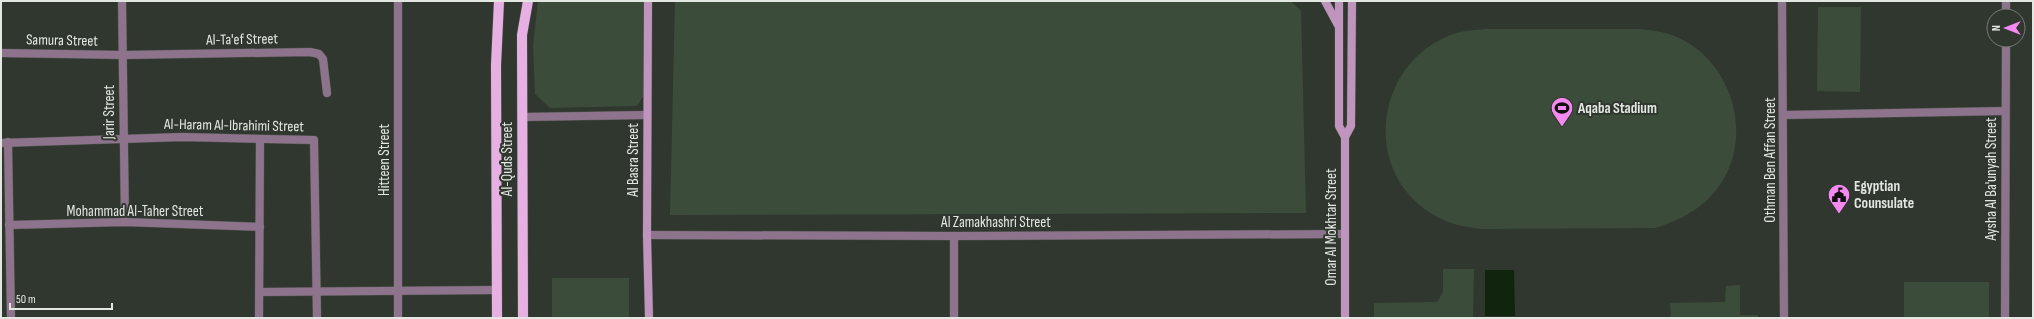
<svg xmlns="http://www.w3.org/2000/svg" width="2034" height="319" font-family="'Sofia Sans Condensed',sans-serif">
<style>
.green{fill:#3c4c3a}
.water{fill:#11250e}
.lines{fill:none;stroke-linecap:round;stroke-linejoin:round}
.street-casing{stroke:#4c534c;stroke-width:9}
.secondary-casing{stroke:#4c534c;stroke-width:9}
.primary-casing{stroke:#4c534c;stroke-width:11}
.street{stroke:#8e738c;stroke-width:8}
.secondary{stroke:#c095bd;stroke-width:8}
.primary{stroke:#e7b0e3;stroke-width:10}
.labels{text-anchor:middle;stroke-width:4;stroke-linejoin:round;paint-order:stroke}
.street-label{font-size:15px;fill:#e2e7e2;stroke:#30372f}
.poi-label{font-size:15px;font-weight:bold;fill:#e2e7e2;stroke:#30372f;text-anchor:start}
</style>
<rect width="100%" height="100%" fill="#30372f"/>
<g class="green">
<path d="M538 1H646L644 95 637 106 550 108 535 94 533 46Z"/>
<path d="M675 1H1291L1301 11 1306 213 670 215Z"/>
<path d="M1818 7H1861L1860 92 1817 91Z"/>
<path d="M1486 29H1639C1652 30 1665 32 1677 37 1740 65 1758 155 1705 202 1690 215 1674 222 1655 228L1483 229C1463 227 1445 223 1429 212 1362 168 1376 66 1448 36 1460 31 1473 30 1486 29Z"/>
<path d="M1443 269H1474L1473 318H1374V303L1437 302 1443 292Z"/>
<rect x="552" y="278" width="77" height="40"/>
<rect x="1904" y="282" width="85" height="36"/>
<path d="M1740 285V315H1758V318H1671L1670 303 1725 302 1726 286Z"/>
</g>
<path class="water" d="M1485 270H1514L1515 316H1485Z"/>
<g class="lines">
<g class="street-casing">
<g id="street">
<path d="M122 1 125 222"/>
<path d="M398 1V318"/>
<path d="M1782 1 1784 318"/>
<path d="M2006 16V1"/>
<path d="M1 53 124 55 310 52 319 54 323 59 327 93"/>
<path d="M1784 115 2005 111"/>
<path d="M522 117 647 115"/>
<path d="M8 142 11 318"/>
<path d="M1 143 182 137 314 140 317 318"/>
<path d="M9 225 125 222 260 227"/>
<path d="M647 235 954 236 1345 234"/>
<path d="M954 236V318"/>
<path d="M260 292 496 290"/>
<path d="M259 318 260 139"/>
<path d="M2005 318 2006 40"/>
</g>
</g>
<g class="secondary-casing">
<g id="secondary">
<path d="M648 1 647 235 649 318"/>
<path d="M1325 1 1338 25"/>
<path d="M1339 1V126L1345 137"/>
<path d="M1345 318V137L1351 126 1352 1"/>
</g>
</g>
<g class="primary-casing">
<g id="primary">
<path d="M497 318 496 65 499 1"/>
<path d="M523 318 522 35 528 1"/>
</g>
</g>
<use href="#street" class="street"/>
<use href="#secondary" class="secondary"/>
<use href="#primary" class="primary"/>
</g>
<defs>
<g id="stadium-pin" transform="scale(1.15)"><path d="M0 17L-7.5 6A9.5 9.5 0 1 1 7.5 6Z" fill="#f489f0" stroke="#30372f"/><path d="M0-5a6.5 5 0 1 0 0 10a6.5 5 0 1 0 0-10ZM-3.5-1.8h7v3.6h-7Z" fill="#111"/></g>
<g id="civic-pin" transform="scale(1.15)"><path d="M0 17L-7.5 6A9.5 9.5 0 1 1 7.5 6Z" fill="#f489f0" stroke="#30372f"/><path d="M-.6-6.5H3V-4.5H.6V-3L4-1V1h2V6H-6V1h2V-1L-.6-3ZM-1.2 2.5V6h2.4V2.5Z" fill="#111"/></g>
</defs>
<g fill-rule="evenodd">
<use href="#stadium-pin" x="1562" y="108"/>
<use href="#civic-pin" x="1839" y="195"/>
</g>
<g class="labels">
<g class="street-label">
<text transform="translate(242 39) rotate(-1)" y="5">Al-Ta'ef Street</text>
<text transform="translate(62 40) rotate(1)" y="5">Samura Street</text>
<text transform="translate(109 112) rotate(-90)" y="5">Jarir Street</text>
<text transform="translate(234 125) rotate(1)" y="5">Al-Haram Al-Ibrahimi Street</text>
<text transform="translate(507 159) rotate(-90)" y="5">Al-Quds Street</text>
<text transform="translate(384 160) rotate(-90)" y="5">Hitteen Street</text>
<text transform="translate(633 160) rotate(-90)" y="5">Al Basra Street</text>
<text transform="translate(1770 160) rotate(-90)" y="5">Othman Ben Affan Street</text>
<text transform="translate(1991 179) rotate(-90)" y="5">Aysha Al Ba'unyah Street</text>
<text x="135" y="216">Mohammad Al-Taher Street</text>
<text x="996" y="227">Al Zamakhashri Street</text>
<text transform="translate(1331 227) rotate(-90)" y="5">Omar Al Mokhtar Street</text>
</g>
<g class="poi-label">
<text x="1578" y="113">Aqaba Stadium</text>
<text x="1854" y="191">Egyptian<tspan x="1854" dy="17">Counsulate</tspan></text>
</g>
</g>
<rect width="2034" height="319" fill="none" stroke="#e2e7e2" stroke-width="4"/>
<g transform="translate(2006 28) rotate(270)"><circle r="19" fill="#30372f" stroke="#777d77"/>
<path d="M0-3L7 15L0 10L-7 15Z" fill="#f489f0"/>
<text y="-6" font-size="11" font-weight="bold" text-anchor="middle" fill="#e2e7e2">N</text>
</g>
<path d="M10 303v6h102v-6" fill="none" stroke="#e2e7e2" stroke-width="2"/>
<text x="16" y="303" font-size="12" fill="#e2e7e2" stroke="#30372f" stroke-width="3" paint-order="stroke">50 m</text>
</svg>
